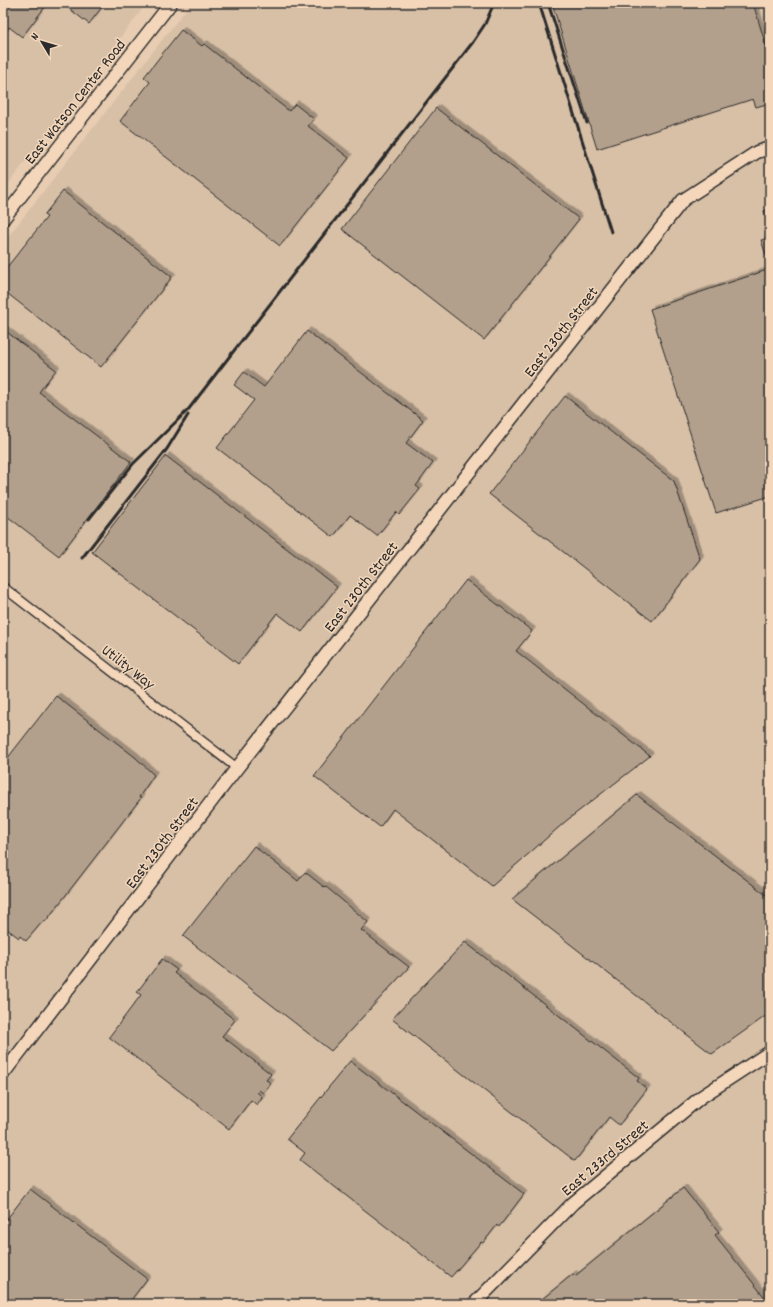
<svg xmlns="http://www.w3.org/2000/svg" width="773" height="1307" font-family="Dekko,sans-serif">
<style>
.built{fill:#d8c0a7}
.building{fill:#b3a08c;stroke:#2b2b2b;filter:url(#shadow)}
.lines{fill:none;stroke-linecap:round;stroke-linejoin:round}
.street-casing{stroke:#2b2b2b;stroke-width:11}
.secondary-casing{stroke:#2b2b2b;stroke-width:15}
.street{stroke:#f4d7bb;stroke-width:8}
.secondary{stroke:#f4d7bb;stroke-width:12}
.rail{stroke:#2b2b2b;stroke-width:3}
.labels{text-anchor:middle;stroke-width:3;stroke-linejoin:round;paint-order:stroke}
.street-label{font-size:16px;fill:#2b2b2b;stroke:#f4d7bb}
</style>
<defs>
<filter id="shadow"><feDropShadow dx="3.5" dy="-3.5" stdDeviation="0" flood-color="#0004"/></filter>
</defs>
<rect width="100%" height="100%" fill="#e8cdb2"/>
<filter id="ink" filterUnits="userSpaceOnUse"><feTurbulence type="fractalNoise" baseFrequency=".025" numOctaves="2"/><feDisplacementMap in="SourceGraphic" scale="8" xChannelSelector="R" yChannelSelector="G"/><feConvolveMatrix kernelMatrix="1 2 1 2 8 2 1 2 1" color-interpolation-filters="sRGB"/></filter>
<g filter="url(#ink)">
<g class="built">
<path d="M3 3H147L3 191Z"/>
<path d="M191 3H770V1304H3V243Z"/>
</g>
<g class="building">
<path d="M3 3H48L22 37 9 27 3 35Z"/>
<path d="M62 3H105L89 24Z"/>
<path d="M552 3H753L770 59V103L756 107 753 99 597 149Z"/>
<path d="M181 30 202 46 204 44 289 111 295 104 314 119 308 126 349 158 280 246 120 121 150 82 144 77Z"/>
<path d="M436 108 579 219 484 340 342 229Z"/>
<path d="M63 191 172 277 101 367 3 290V272L47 217 44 215Z"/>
<path d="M770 209V230L764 211Z"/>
<path d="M770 238V267L761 240Z"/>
<path d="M770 269V496L716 513 650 309Z"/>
<path d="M3 329 56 370 39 392 131 462 59 556 3 513Z"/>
<path d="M307 331 423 420 406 443 433 463 416 486 420 489 399 515 396 512 377 536 350 515 333 537 217 448 254 400 234 385 244 372 264 387Z"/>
<path d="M565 396 674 481 700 559 652 621 489 494Z"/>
<path d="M166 456 337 587 302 632 277 613 238 664 92 552Z"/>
<path d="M466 580 532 631 516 651 650 756 566 821 492 886 393 809 380 827 314 776Z"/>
<path d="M56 696 135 757 154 775 139 797 141 798 45 922 43 921 26 941 20 936 19 938 3 926V764Z"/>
<path d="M637 795 770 898V1013L712 1054 512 899Z"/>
<path d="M254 846 298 881 305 872 324 887 325 886 368 922 361 930 409 967 331 1051 183 936Z"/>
<path d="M465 942 639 1078 637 1081 647 1089 619 1125 609 1117 575 1161 392 1019Z"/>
<path d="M162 959 177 970 174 973 235 1020 222 1036 271 1074 266 1080 271 1083 263 1093 259 1090 257 1092 262 1097 257 1105 251 1100 229 1129 109 1037 141 995 137 992Z"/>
<path d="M350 1061 524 1194 499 1227 497 1225 483 1243 481 1242 451 1277 300 1160 305 1153 287 1139Z"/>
<path d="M683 1188 719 1232 715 1235 770 1304H536L573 1274 575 1276Z"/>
<path d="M30 1189 147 1279 128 1304H3V1224Z"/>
</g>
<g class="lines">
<g class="street-casing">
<path id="street" d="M3 587 237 768"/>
</g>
<g class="secondary-casing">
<g id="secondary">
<path d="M3 219 171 3"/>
<path d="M3 1074 237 768 683 200 757 152 770 148"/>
<path d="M474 1304 573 1203 701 1097 770 1052"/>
</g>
</g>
<use href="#street" class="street"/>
<use href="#secondary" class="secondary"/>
<g class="rail">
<path d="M539 3 611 232"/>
<path d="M548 3 587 123"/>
<path d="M89 519 133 464 188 410 473 42 485 24 494 3"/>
<path d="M82 558 167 449 188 415"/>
</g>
</g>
</g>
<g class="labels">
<g class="street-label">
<text transform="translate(74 101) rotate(-52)" y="6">East Watson Center Road</text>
<text transform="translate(560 331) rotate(-52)" y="6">East 230th Street</text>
<text transform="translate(360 586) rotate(-52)" y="6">East 230th Street</text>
<text transform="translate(129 666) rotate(38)" y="6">Utility Way</text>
<text transform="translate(161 842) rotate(-53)" y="6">East 230th Street</text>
<text transform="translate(604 1157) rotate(-40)" y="6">East 233rd Street</text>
</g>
</g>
<rect width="773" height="1307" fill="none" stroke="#f4d7bb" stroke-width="16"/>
<rect x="8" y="8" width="757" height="1291" fill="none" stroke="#2b2b2b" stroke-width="1.5" filter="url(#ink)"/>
<g transform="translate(42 42) rotate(308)" stroke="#f4d7bb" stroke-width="3" paint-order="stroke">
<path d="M0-3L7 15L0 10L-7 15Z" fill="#2b2b2b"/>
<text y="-6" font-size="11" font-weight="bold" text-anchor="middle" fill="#2b2b2b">N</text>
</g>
</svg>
